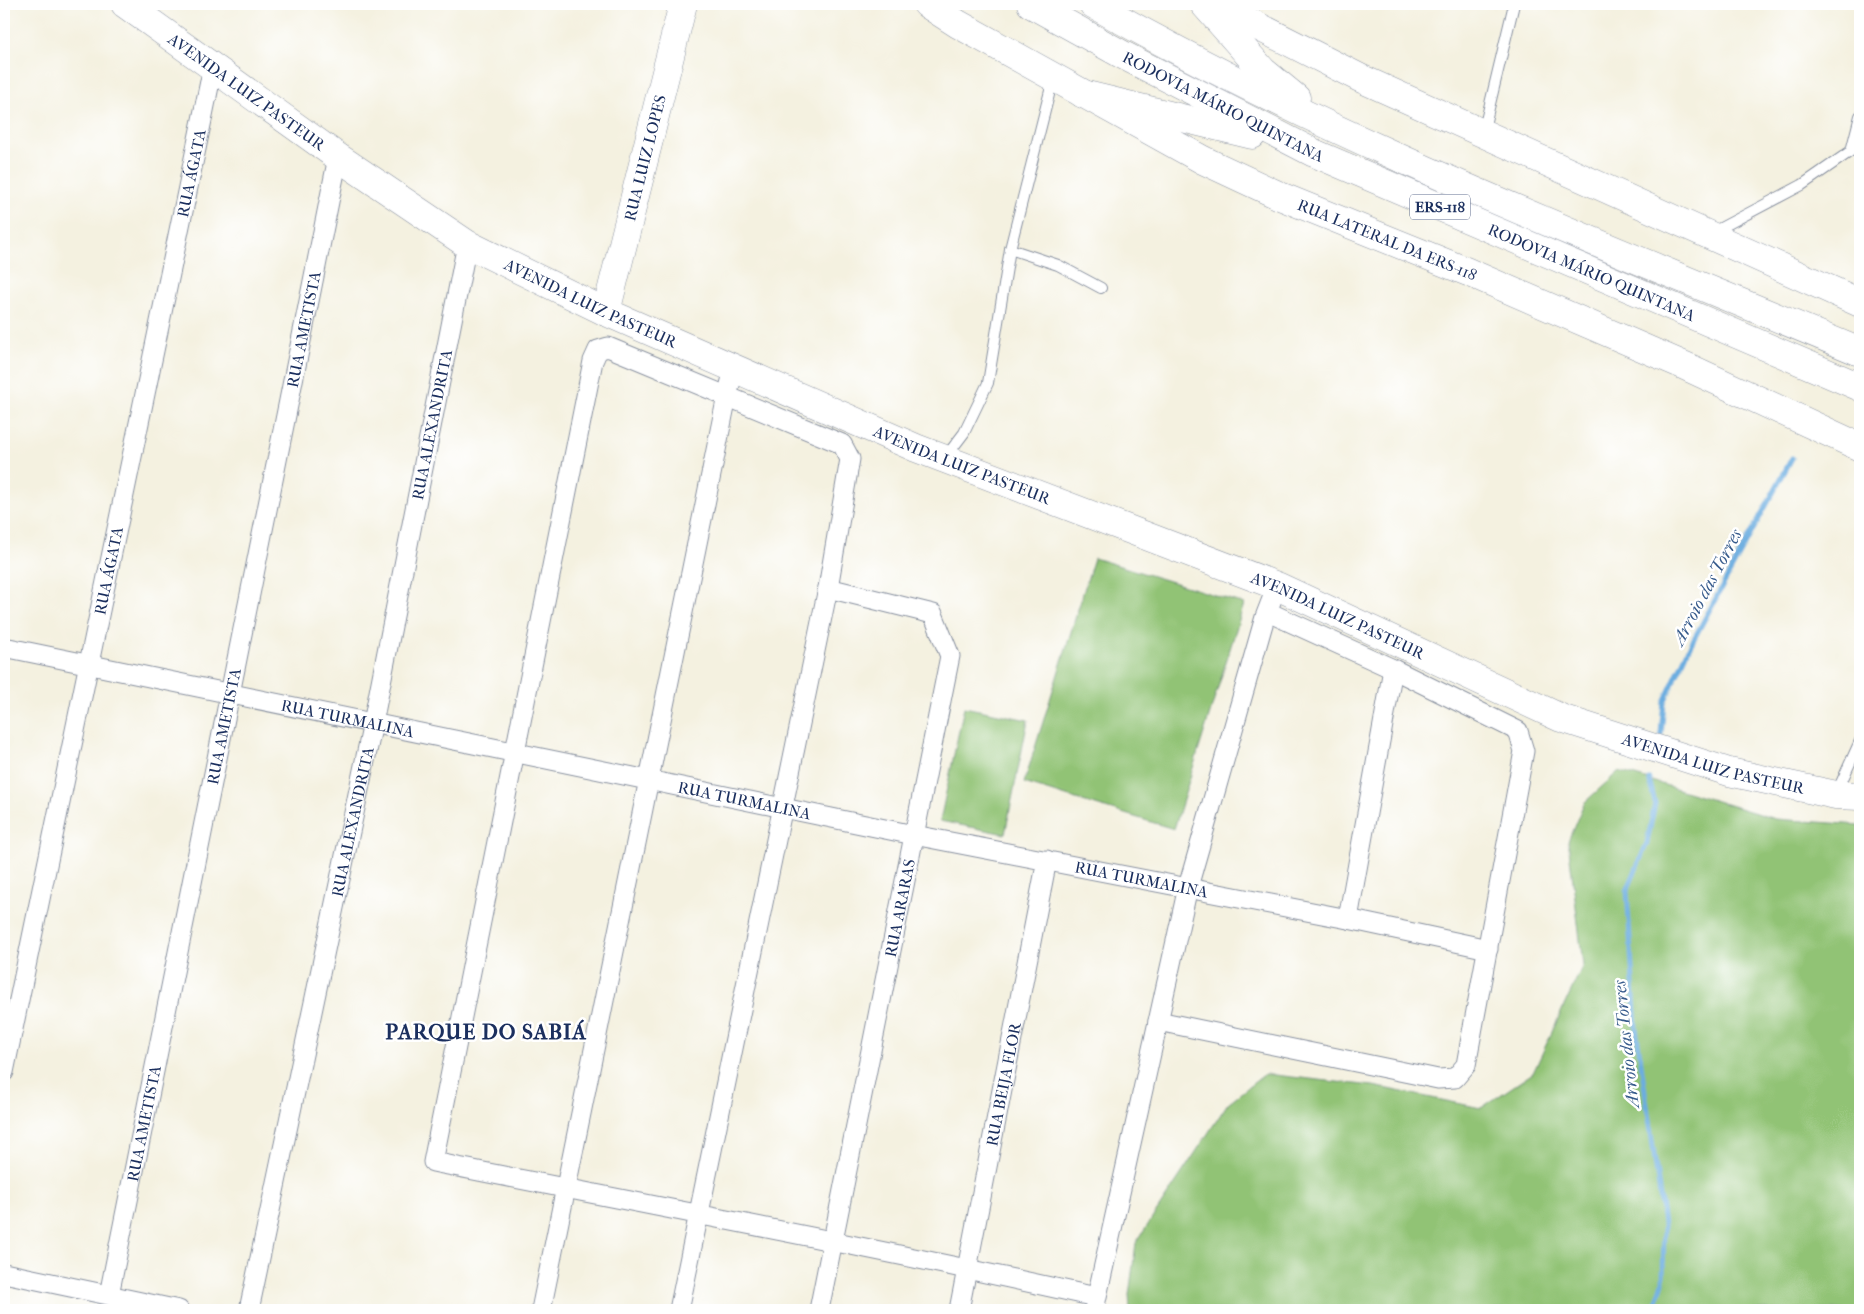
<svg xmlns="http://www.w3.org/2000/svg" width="1864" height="1314" font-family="'IM FELL French Canon',serif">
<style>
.green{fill:#91c374;stroke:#567969}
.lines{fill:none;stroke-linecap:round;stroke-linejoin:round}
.stream{stroke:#6cade0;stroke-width:5}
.lane-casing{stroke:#88909f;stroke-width:12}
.street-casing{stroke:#88909f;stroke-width:21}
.secondary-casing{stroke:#88909f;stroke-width:29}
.primary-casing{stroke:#88909f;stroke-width:29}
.highway-casing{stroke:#88909f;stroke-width:29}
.lane{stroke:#fff;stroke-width:10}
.street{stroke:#fff;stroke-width:19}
.secondary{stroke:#fff;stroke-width:28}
.primary{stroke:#fff;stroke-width:28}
.highway{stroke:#fff;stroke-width:28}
.labels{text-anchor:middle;stroke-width:5;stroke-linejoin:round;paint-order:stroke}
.shield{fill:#fff;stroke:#5f6d8e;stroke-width:1}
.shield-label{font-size:15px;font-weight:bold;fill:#1b2f5e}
.street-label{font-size:16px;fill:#1b2f5e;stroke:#fff}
.water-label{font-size:18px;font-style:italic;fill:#375b8c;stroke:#fff}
.district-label{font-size:21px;font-weight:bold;letter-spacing:1px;fill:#1b2f5e;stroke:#fff}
</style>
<rect width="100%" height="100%" fill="#fff"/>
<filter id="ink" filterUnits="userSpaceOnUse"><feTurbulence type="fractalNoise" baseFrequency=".02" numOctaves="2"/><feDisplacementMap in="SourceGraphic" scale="10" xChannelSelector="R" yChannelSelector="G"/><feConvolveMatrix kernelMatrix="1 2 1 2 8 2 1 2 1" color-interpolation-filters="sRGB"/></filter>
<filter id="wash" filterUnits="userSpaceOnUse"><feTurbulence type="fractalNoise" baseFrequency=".0096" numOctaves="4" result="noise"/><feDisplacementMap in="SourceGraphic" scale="20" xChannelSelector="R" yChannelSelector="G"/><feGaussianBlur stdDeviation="1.12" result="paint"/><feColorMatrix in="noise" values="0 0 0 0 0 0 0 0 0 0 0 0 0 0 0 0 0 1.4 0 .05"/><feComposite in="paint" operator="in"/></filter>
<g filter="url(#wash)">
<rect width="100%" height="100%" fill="#f4f1e0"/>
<g class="green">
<path d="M1094 558 1244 604 1174 829 1024 783Z"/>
<path d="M964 707 1028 720 1005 834 940 821Z"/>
<path d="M1619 771 1775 819 1860 825V1310H1130L1129 1295 1136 1243 1228 1103 1265 1074 1373 1086 1481 1108 1533 1073 1583 965 1568 841 1584 803Z"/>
</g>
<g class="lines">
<g class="stream">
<path d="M1661 734 1664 702 1691 644 1792 458"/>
<path d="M1649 779 1655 803 1647 843 1627 891 1636 1028 1664 1224 1663 1282 1654 1310"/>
</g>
</g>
</g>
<g filter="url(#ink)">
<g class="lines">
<g class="lane-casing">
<g id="lane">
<path d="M1483 133 1514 4"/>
<path d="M1713 232 1802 185 1851 151 1860 116"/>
<path d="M1010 249 1058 265 1101 288"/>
<path d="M945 458 964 433 988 383 1010 249 1053 79"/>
<path d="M1836 794 1860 741"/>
</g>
</g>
<g class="street-casing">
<g id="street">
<path id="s1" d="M4 647 914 835 1348 919 1488 949"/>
<path d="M1348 919 1393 669"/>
<path d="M1158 1021 1438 1079 1455 1078 1466 1065 1524 751 1518 731 1393 669 1268 612"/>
<path id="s2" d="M4 1072 213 67"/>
<path d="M4 1273 179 1310"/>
<path id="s3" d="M109 1295 338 157"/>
<path id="s4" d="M249 1310 373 723 467 244"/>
<path d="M541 1310 727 396 734 370"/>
<path d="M679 1310 828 588 850 459 842 444 608 347 598 350 593 361 433 1162C654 1206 876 1248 1096 1297"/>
<path id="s5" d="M819 1310 950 656 933 614 828 588"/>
<path id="s6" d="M959 1310 1047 860"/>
<path d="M1094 1310 1188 887 1265 617 1277 586"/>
</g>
</g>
<g class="secondary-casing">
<g id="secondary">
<path id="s7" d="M125 4 338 157 467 244 606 312 916 448 1277 586 1561 718 1729 772 1836 795 1860 796"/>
<path id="s8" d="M606 312 683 4"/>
</g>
</g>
<g class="primary-casing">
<g id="primary">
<path id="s9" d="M927 4 958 24 1203 160 1280 196 1468 272 1683 365 1860 447"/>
<path d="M1214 4 1360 78 1860 303"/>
</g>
</g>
<g class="highway-casing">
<g id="highway">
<path id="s10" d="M1031 4 1123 55 1314 153 1860 387"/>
<path d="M1093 4C1337 143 1602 244 1860 352"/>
<path d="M1204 4 1263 71 1296 98"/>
<path d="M1083 94 1252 135"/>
</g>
</g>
<use href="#lane" class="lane"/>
<use href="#street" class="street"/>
<use href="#secondary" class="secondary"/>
<use href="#primary" class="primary"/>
<use href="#highway" class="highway"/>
</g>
</g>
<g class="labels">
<rect class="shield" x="1410" y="194.5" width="60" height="25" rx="4"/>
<g class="shield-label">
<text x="1440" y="212">ERS-118</text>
</g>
<g class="street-label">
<text dy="6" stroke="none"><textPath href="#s7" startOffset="150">AVENIDA LUIZ PASTEUR</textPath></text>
<text dy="6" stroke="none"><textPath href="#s10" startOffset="218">RODOVIA MÁRIO QUINTANA</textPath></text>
<text dy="6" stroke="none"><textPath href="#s8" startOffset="159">RUA LUIZ LOPES</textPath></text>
<text dy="6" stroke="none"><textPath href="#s2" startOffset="918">RUA ÁGATA</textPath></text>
<text dy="6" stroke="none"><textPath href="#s9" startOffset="518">RUA LATERAL DA ERS-118</textPath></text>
<text dy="6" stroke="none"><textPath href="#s10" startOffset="622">RODOVIA MÁRIO QUINTANA</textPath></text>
<text dy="6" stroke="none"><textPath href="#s7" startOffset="555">AVENIDA LUIZ PASTEUR</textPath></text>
<text dy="6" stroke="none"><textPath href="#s3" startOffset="985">RUA AMETISTA</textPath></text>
<text dy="6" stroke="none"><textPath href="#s4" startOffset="904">RUA ALEXANDRITA</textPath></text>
<text dy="6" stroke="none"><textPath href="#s7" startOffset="960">AVENIDA LUIZ PASTEUR</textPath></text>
<text dy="6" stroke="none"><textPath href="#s2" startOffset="512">RUA ÁGATA</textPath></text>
<text dy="6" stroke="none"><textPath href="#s7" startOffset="1365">AVENIDA LUIZ PASTEUR</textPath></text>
<text dy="6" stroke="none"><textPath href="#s1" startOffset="351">RUA TURMALINA</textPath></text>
<text dy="6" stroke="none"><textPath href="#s3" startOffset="580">RUA AMETISTA</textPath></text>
<text dy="6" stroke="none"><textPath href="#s7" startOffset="1770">AVENIDA LUIZ PASTEUR</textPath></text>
<text dy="6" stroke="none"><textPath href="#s1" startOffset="756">RUA TURMALINA</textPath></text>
<text dy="6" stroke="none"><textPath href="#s4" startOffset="499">RUA ALEXANDRITA</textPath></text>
<text dy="6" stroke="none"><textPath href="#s1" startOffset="1161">RUA TURMALINA</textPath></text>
<text dy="6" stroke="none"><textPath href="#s5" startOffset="410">RUA ARARAS</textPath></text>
<text dy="6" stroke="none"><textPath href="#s6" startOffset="230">RUA BEIJA FLOR</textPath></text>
<text dy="6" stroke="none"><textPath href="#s3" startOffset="175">RUA AMETISTA</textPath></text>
</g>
<g class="water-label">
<text transform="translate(1707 587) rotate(-62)" y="6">Arroio das Torres</text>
<text transform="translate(1626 1044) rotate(-96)" y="6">Arroio das Torres</text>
</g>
<g class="district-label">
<text x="486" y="1039">PARQUE DO SABIÁ</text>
</g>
</g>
<rect width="1864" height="1314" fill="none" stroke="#fff" stroke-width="20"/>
</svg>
